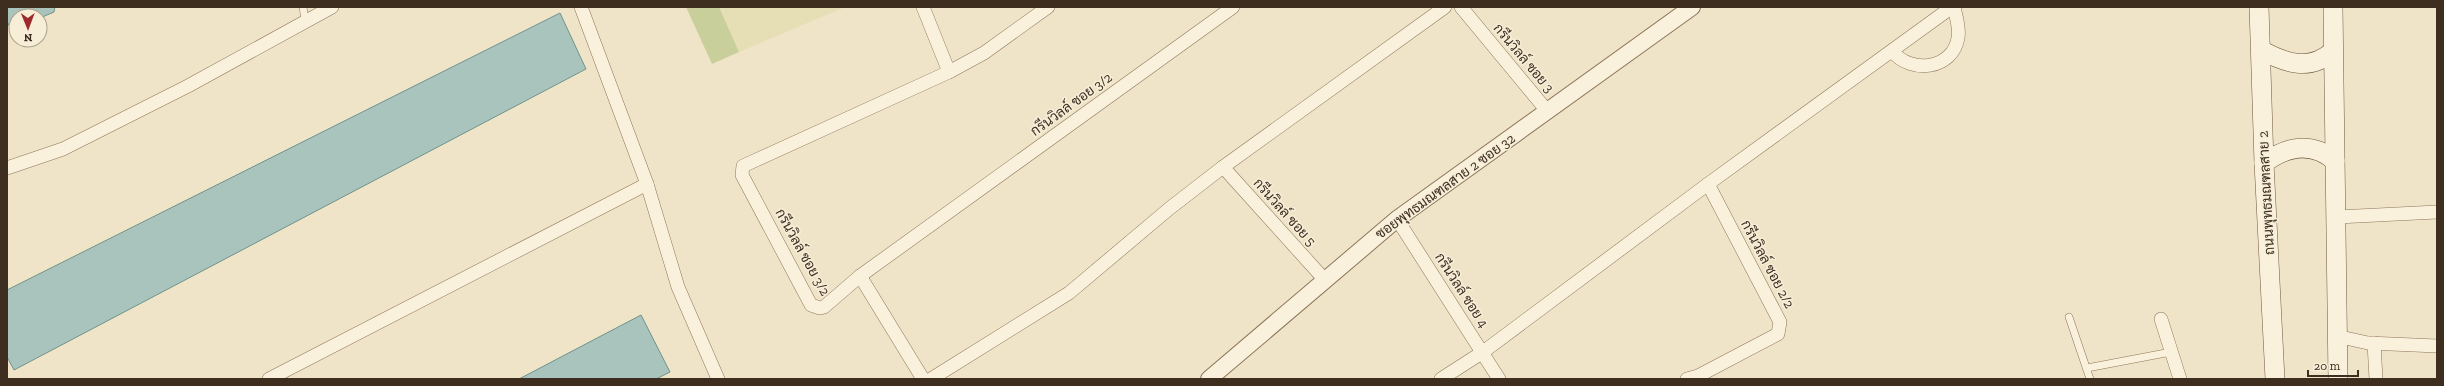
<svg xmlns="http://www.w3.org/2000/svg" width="2444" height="386" font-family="'Zilla Slab',Sarabun,serif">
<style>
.farmland{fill:#e6deb5}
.green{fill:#c9cf9b}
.water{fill:#a9c4bc;stroke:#6f938a}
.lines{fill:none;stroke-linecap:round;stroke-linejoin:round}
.service-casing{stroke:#8d765c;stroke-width:8}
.minor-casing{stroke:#8d765c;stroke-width:14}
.tertiary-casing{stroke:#8d765c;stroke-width:18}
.secondary-casing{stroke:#6f573f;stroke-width:20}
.service{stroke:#faf1dc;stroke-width:7}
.minor{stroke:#faf1dc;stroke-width:13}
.tertiary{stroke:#faf1dc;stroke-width:16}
.secondary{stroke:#faf1dc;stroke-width:19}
.labels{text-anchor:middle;stroke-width:3;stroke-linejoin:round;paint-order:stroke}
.street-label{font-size:14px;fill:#3d2e20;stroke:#f7eed8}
</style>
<rect width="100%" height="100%" fill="#f0e4c8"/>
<path class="farmland" d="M719 7H845L739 52Z"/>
<path class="green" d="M686 7H719L739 52 712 64Z"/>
<g class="water">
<path d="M7 7H55L54 12 40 18V16H16V28L11 30 7 21Z"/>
<path d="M560 13 586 69 14 370 7 357V290Z"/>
<path d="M641 315 670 372 656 379H519Z"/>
</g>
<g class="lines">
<g class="service-casing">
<g id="service">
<path d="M303 7 305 20"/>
<path d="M2069 317 2090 379"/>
<path d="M2087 368 2171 352"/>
</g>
</g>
<g class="minor-casing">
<g id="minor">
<path d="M581 7 647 184 678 287 718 379"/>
<path d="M923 7 949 72"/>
<path d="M1048 7 984 53 949 72 743 166 742 175 811 305 820 308 824 307 860 276 1233 7"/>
<path d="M1461 7 1548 112"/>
<path d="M1892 51C1911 75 1953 69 1958 38 1960 28 1956 17 1954 7"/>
<path d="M1223 167 1324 279"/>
<path d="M7 168 63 149 188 86 332 7"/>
<path d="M2337 217 2437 212"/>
<path d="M1397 219 1499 379"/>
<path d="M860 276 923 379"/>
<path d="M2161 319 2180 379"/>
<path d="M2336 336 2368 343 2437 346"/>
<path d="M2374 343 2376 379"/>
<path d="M269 379 647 184"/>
<path d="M931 379 1069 293 1170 208 1223 167 1445 7"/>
<path d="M1441 379 1483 352 1708 184 1952 7"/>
<path d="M1687 379 1698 376 1778 334 1780 322 1708 184"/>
</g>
</g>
<g class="tertiary-casing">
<path id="tertiary" d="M1209 379 1397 219 1692 7"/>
</g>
<g class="secondary-casing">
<g id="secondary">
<path d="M2259 7 2264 163 2275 379"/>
<path d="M2333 7 2338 379"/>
<path d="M2261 50C2285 63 2310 72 2333 51"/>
<path d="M2264 163C2287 146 2312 141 2335 161"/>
</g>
</g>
<use href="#service" class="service"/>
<use href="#minor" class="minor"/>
<use href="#tertiary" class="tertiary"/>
<use href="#secondary" class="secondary"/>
</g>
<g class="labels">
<g class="street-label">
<text transform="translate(1524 58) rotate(50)" y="5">กรีนวิลล์ ซอย 3</text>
<text transform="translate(1071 104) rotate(-36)" y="5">กรีนวิลล์ ซอย 3/2</text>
<text transform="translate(1445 186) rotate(-36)" y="5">ซอยพุทธมณฑลสาย 2 ซอย 32</text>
<text transform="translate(2266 193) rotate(-93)" y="5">ถนนพุทธมณฑลสาย 2</text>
<text transform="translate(1285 212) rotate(48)" y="5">กรีนวิลล์ ซอย 5</text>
<text transform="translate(803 252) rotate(61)" y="5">กรีนวิลล์ ซอย 3/2</text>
<text transform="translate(1768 264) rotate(62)" y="5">กรีนวิลล์ ซอย 2/2</text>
<text transform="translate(1462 290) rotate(57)" y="5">กรีนวิลล์ ซอย 4</text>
</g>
</g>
<rect width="2444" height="386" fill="none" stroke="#3d2e20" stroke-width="16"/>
<g transform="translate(28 28) rotate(179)"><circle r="19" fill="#f7eed8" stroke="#ada18e"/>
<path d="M0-3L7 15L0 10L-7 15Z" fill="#9e2a2b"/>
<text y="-6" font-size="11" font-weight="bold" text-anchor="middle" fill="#3d2e20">N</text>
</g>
<path d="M2308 370v6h50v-6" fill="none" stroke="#3d2e20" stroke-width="2"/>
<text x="2314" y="370" font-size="12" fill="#3d2e20" stroke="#f7eed8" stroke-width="3" paint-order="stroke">20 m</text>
</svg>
